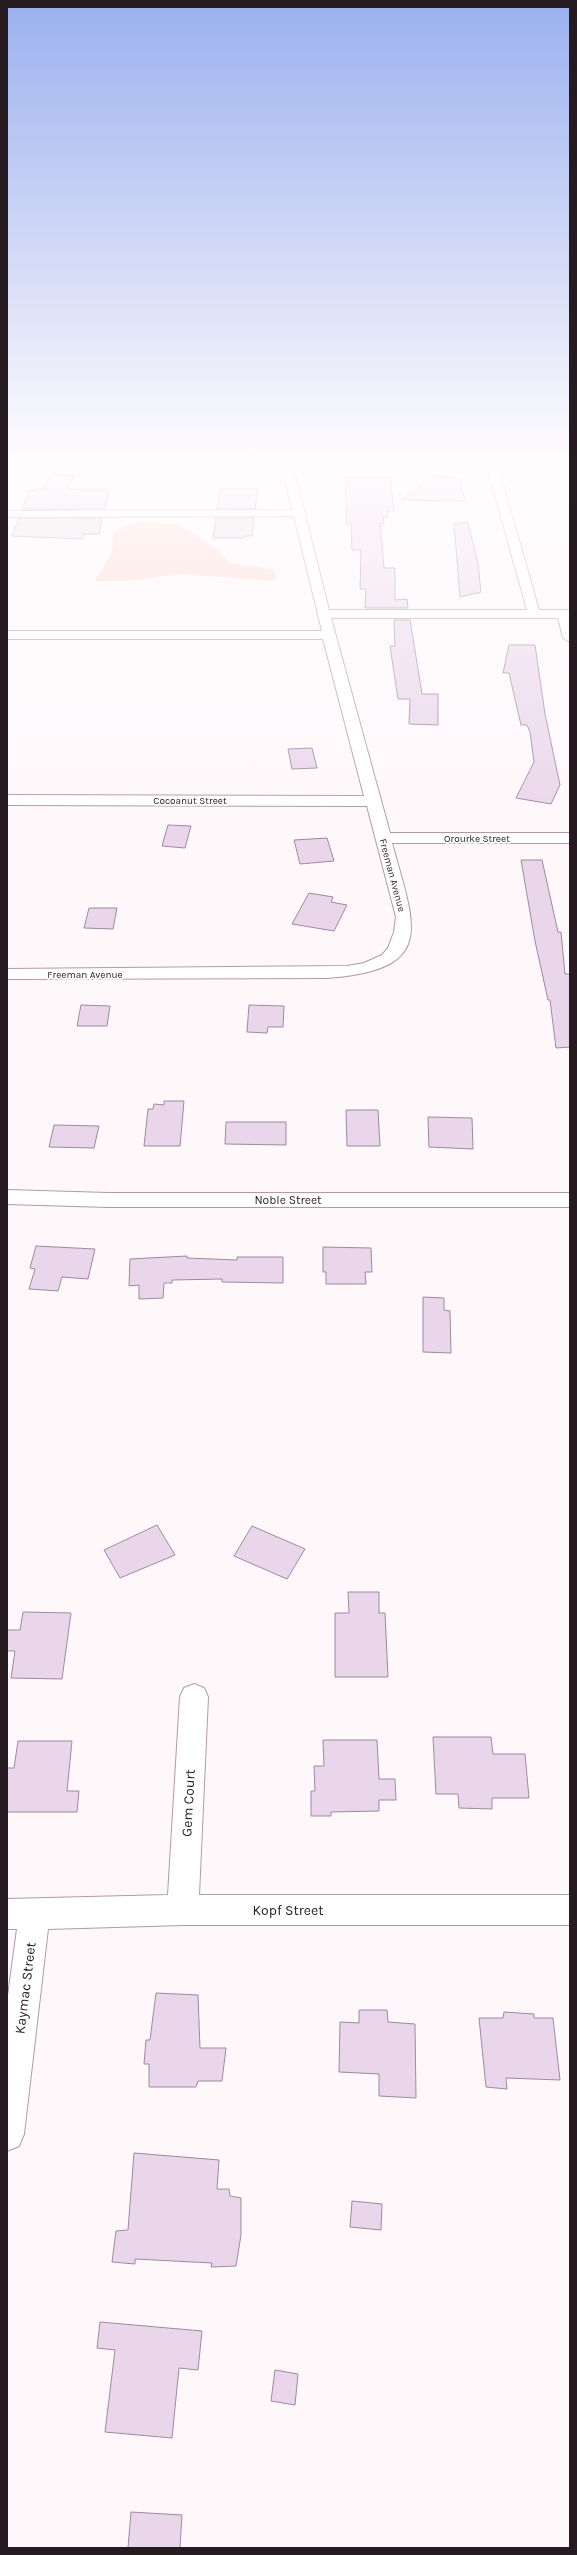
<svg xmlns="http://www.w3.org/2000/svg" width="577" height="2555" font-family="Karla,sans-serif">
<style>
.green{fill:#fdd4c9}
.building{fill:#ead6eb;stroke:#9d8a9e}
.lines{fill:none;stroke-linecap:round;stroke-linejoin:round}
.minor-casing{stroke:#b499a5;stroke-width:2}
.minor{fill:#fff;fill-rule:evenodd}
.labels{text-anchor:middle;stroke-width:3.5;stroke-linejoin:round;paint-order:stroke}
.far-street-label{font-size:10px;fill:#261b20;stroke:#fff}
.street-label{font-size:12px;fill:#261b20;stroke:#fff}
.near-street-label{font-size:14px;fill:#261b20;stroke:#fff}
</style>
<rect width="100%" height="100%" fill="#fef8fb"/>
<path class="green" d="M135 522 178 524 216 549 229 563 275 570 276 581 179 574 127 581H95L112 553 113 533Z"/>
<g class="building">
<path d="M52 474 75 475 67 489 109 490 105 509H22L29 491 44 488Z"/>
<path d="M436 475 460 479 465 501 401 500Z"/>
<path d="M346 477H390L394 511H387L388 517H383L384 524 380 523 384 568H395V600L407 599 408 608H365L366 589H360L361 550H352L351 524H346Z"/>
<path d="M220 489H258L255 509H217Z"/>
<path d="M19 518H102L99 534H83L82 539 12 536Z"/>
<path d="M216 518H254L252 536H245L244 538H213Z"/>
<path d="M468 522 478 564 481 592 460 597 454 524Z"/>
<path d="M394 620H410L422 694H438V725L409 724 410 699H398L390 646H395Z"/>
<path d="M509 645H535L545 714 560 785 551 804 516 798 534 762 530 732 527 725H521L509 673H503Z"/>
<path d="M312 748 317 768 292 769 288 749Z"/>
<path d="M168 825 191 826 185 848 162 846Z"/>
<path d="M327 838 334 861 300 864 294 840Z"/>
<path d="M521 860H542L558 932H561L565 974H570V1047L556 1048 550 1000H548L535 941Z"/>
<path d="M309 893 333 897 331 902 347 905 334 931 292 924Z"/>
<path d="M89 908H117L113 929 84 928Z"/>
<path d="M81 1005 110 1006 107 1026H77Z"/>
<path d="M249 1005 284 1006 283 1027H268L267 1033 247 1032Z"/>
<path d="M164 1101H184L180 1146H144L148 1109H153L154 1104 164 1105Z"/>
<path d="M346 1110H378L380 1146H347Z"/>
<path d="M428 1117 472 1118 473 1149 429 1147Z"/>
<path d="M226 1122H286V1145L225 1144Z"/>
<path d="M54 1125 99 1126 94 1148 49 1147Z"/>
<path d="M36 1246 95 1249 88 1279 62 1277 58 1291 29 1289 35 1269 30 1268Z"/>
<path d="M323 1247 371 1248 372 1272H365L366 1284H326V1272H323Z"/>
<path d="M187 1256V1258L237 1260V1257H283V1283L222 1282V1279L172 1280V1283H164L163 1298 139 1299V1285L129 1286 130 1259Z"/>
<path d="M423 1297 444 1298V1310L450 1311 451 1353 423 1352Z"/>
<path d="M157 1525 175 1555 120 1578 104 1550Z"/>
<path d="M252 1526 305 1549 287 1579 234 1556Z"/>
<path d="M348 1592H379V1613H385L388 1677H335V1613H349Z"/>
<path d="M23 1612 71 1613 62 1679 11 1678 15 1651H7V1630H20Z"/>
<path d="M433 1737H491L493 1754H525L529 1798H492V1809L459 1808 458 1794H436Z"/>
<path d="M323 1740H377L379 1779H395L396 1800H379V1811L331 1812V1816H311V1791H315L314 1766H324Z"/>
<path d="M18 1741H72L67 1791H79L77 1812H7V1768H14Z"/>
<path d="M156 1993 198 1995 200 2048H226L222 2081H198L196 2087H149V2064H144L146 2040H150Z"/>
<path d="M359 2010H387L388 2022 415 2024 416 2098 379 2096V2074L339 2072 340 2022 359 2023Z"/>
<path d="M504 2012 534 2014V2018H553L560 2080 506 2078 507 2089 486 2087 479 2018H503Z"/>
<path d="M134 2153 219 2160 217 2189H229L230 2196 241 2198V2235L236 2266 211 2267 212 2263 135 2259V2264L112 2262 116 2231 128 2230Z"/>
<path d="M352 2201 382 2204 381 2230 350 2227Z"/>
<path d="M100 2322 202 2331 198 2370 179 2368 172 2438 105 2432 115 2350 97 2348Z"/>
<path d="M275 2370 298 2374 295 2405 271 2401Z"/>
<path d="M131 2512 182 2515 180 2548H128Z"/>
</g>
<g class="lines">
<g class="minor-casing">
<g id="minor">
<path d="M281 462H570V467H498L539 610H570V642L563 638 558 618H331L390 833H570V843H392C415 927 438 970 326 978L7 979V969L347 966 364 963 382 955 388 948 394 932 396 917 367 806 7 805V795L364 796 323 639H7V631H322L294 516 7 517V511L292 510ZM293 467H487L527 610H329Z"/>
<path d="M7 1190 108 1193H570V1207H108L7 1204Z"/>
<path d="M194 1684 204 1688 208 1697 199 1895H570V1925H183L48 1929 24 2134 19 2146 7 2151V2003L17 1929H7V1899L168 1895 180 1697 184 1688Z"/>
</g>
</g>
<use href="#minor" class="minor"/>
</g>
<linearGradient id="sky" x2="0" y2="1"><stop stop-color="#9bb0ef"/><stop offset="0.56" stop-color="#fffcfd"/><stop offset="1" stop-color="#fffcfd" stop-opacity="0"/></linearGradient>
<rect width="577" height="820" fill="url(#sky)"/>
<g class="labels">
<g class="far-street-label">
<text x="190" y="804">Cocoanut Street</text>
<text x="477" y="842">Orourke Street</text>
<text transform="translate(393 875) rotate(75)" y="4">Freeman Avenue</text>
<text x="85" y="978">Freeman Avenue</text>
</g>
<g class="street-label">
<text x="288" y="1204">Noble Street</text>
</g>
<g class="near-street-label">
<text transform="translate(188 1803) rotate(-87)" y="5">Gem Court</text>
<text x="288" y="1915">Kopf Street</text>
<text transform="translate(25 1988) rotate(-83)" y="5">Kaymac Street</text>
</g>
</g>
<rect width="577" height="2555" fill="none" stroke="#261b20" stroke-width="16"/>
</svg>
